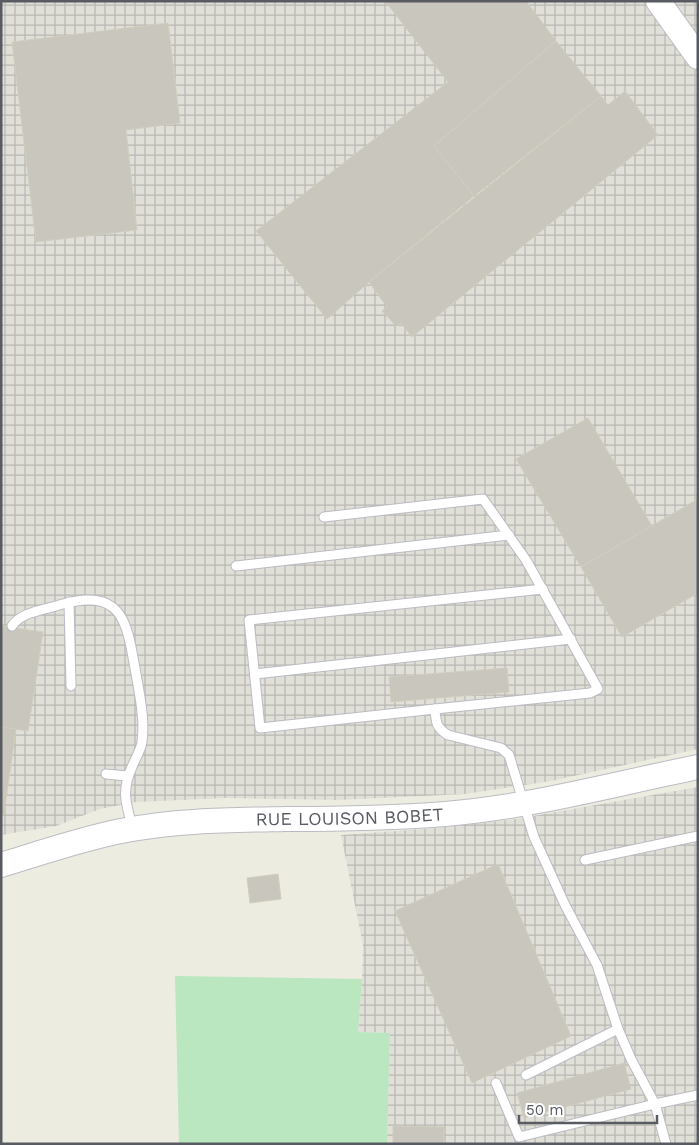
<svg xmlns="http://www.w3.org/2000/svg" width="699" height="1145" font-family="'Work Sans',sans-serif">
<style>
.industrial{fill:url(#industrial-grid)}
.green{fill:#bae6c0}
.building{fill:#c8c6bd;stroke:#d2cebe}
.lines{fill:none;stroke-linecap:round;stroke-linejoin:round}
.service-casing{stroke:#bbbcc3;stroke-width:11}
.tertiary-casing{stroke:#bbbcc3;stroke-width:26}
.service{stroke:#fff;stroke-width:9}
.tertiary{stroke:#fff;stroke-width:24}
.labels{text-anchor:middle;stroke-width:4;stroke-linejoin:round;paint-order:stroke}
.street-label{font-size:18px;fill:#595b62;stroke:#fff}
</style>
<defs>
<pattern id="industrial-grid" width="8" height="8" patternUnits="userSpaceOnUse" patternTransform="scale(1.25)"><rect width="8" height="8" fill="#e0dfd8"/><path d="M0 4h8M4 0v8" fill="none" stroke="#b9b8b3"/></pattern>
</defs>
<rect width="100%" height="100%" fill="#edece0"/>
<g class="industrial">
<path d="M1 1H698V749L551 781 465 794 338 800 226 798 136 802 100 809 56 826 1 835Z"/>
<path d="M698 787V1144H387L390 1033 358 1032 362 979 363 945 341 835 437 828 516 819Z"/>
</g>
<path class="green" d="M175 976 362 979 358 1032 390 1033 387 1144H179Z"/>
<g class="building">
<path d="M385 1H526L556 41 434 146 474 196 369 282 327 319 256 231 448 82Z"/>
<path d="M168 23 180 123 126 130 137 230 36 242 12 42Z"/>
<path d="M556 41 601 96 474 196 434 146Z"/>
<path d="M625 91 658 135 412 337 401 323 396 326 382 311 387 307 369 282 601 96 608 105Z"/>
<path d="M588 418 652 526 581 567 516 459Z"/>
<path d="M698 499V593L622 637 581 567Z"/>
<path d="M1 626 43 632 28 731 1 727Z"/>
<path d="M507 668 509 692 391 702 389 677Z"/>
<path d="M1 727 16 729 4 814H1Z"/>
<path d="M498 864 571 1036 472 1083 395 911Z"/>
<path d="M278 874 281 899 250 903 247 878Z"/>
<path d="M624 1063 631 1089 524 1118 517 1093Z"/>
<path d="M393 1126 444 1127V1144H393Z"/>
</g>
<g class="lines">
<g class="service-casing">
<g id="service">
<path d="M324 517 483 499 526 560 598 689 590 693 435 709C436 723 436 727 448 735L501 748 509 755 534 837 565 905 597 965 618 1029 526 1075"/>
<path d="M236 566 509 535"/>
<path d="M69 602 71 686"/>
<path d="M12 626C21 612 44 610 59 605 124 586 127 623 136 674 140 697 145 720 142 742 141 750 135 759 132 767 121 790 126 805 133 829"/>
<path d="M255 674 571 639"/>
<path d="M435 709 260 728 249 620 543 589"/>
<path d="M106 774 127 776"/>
<path d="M585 860 698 836"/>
<path d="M618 1029 631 1059 655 1104 698 1095"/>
<path d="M496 1083 519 1137 655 1104 666 1144"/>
</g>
</g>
<g class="tertiary-casing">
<g id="tertiary">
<path d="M658 1 698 57"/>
<path id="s1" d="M1 865C40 853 81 839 121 831 175 820 232 820 287 819 340 819 393 818 445 814 531 807 614 784 698 767"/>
</g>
</g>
<use href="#service" class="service"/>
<use href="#tertiary" class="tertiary"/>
</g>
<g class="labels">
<g class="street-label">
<text dy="6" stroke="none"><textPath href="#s1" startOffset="354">RUE LOUISON BOBET</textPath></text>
</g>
</g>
<rect width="699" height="1145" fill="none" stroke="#595b62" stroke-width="5"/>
<path d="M519 1115v8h138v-8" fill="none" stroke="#595b62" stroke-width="2.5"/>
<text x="526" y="1115" font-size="15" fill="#595b62" stroke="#ffffff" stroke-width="4" paint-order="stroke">50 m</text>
</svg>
